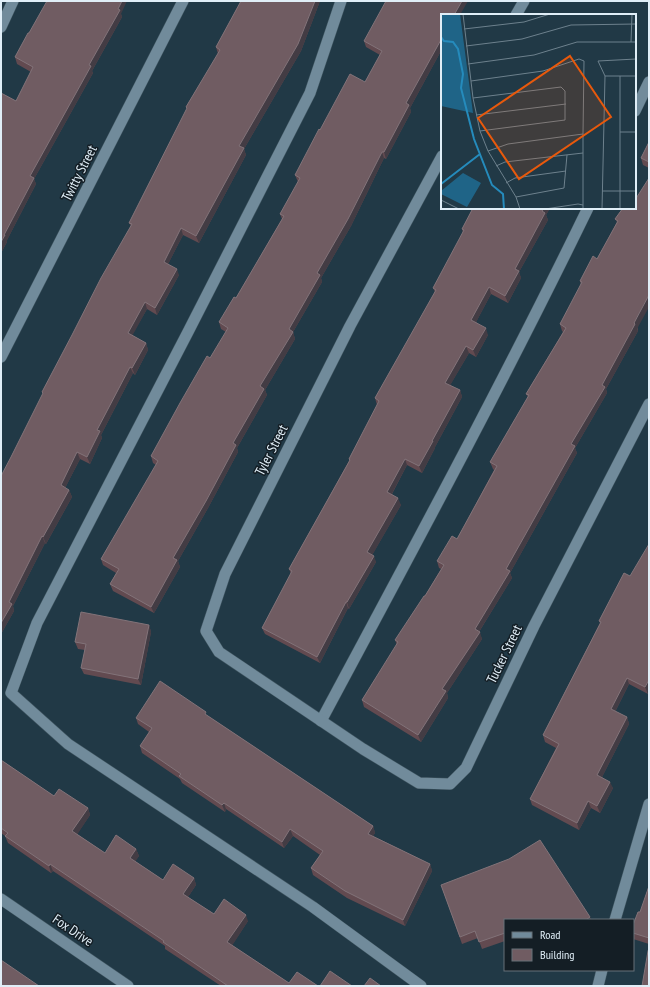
<svg xmlns="http://www.w3.org/2000/svg" width="650" height="987" font-family="'PT Sans Narrow',sans-serif">
<style>
.lines{fill:none;stroke-linecap:round;stroke-linejoin:round}
.service-casing{stroke:#405661;stroke-width:12}
.minor-casing{stroke:#405661;stroke-width:12}
.service{stroke:#718b9b;stroke-width:11}
.minor{stroke:#718b9b;stroke-width:11}
.wall{fill:#624a50}
.shaded-wall{fill:#433c44}
.building{fill:#705c62;stroke:#827379}
.labels{text-anchor:middle;stroke-width:3;stroke-linejoin:round;paint-order:stroke}
.street-label{font-size:14px;fill:#e0eef7;stroke:#141e25}
.inset-river{fill:none;stroke:#258bbc;stroke-width:2}
.inset-road{fill:none;stroke:#6d818d;stroke-width:1}
.view{fill:#e8590c;fill-opacity:0.15;stroke:#e8590c;stroke-width:2}
.inset-edge{fill:none;stroke:#e0eef7;stroke-width:2}
</style>
<rect width="100%" height="100%" fill="#213946"/>
<g class="lines">
<g class="service-casing">
<g id="service">
<path d="M341 1 310 93 189 330 37 623 11 693 68 744 313 907 421 986"/>
<path d="M1 27 13 1"/>
<path d="M635 111 649 82"/>
<path d="M321 721C412 551 504 381 588 208"/>
<path d="M615 920 649 804"/>
<path d="M598 986 602 970"/>
</g>
</g>
<g class="minor-casing">
<g id="minor">
<path d="M516 15 524 1"/>
<path d="M442 156 350 326 225 574 206 631 219 652 363 749 419 783 450 784 466 768 534 626 649 404"/>
<path d="M1 357 183 1"/>
<path d="M1 899 128 986"/>
</g>
</g>
<use href="#service" class="service"/>
<use href="#minor" class="minor"/>
</g>
<g class="wall">
<path d="M241 1H320L301 51 244 149 246 155 199 243 183 235 168 264 179 275 157 315 147 309 132 335 146 343 148 350 135 375 133 373 101 435 102 438 90 464 80 459 65 488 69 490 72 497 46 544 45 543 13 606 14 611 1 634 11 457 43 394 42 392 131 226 129 223 187 109 186 107 218 54 216 47Z"/>
<path d="M121 14 122 17 92 71 93 73 34 179 36 184 7 240V242L1 253V93L16 101 31 72 17 64 15 57 29 33Z"/>
<path d="M442 15V49L410 108 411 112 386 159 384 158 351 226 321 278 322 282 293 332 295 339 265 390 267 395 237 448 238 452 208 508 178 561 180 567 154 613 113 591 110 584 116 573 103 565 101 559 156 465 153 463 151 456 226 332 221 329 219 322 236 298 282 219 280 214 298 182 295 175 320 130 365 82 380 55 366 47 364 41Z"/>
<path d="M649 142V168L643 165 641 158Z"/>
<path d="M473 208H550L546 215 548 220 519 272 521 278 508 303 491 294 476 322 488 335 476 357 469 353 450 385 460 390 462 397 435 447V448L422 473 407 465 392 494 401 505 372 555 376 562 349 609 348 608 320 663 265 634 262 628 291 574 289 569 349 461V459L377 405 375 398 435 292 433 288 463 233 462 229Z"/>
<path d="M623 208 638 331 606 389 607 393 575 448 577 453 510 573 512 578 479 632 482 639 447 693 448 698 421 742 364 707 362 700 397 645 395 640 425 596 441 569 439 568 437 561 457 539 494 470 493 469 490 462 528 397 526 394 563 332 562 331 560 324 581 285 580 281 597 259 617 222 615 219Z"/>
<path d="M624 573 648 694 629 684 615 712 627 717 629 724 602 777 613 788 600 813 591 808 579 830 532 805 530 799 556 748 545 742 543 735 600 623 599 621Z"/>
<path d="M149 625 151 632 141 685 84 674 81 668 85 650 78 649 75 642Z"/>
<path d="M208 716 373 826 375 833 373 836 430 864 432 871 405 926 347 898 313 875 311 868 320 855 293 836 284 848 226 809 225 812 182 783 180 779 142 753 140 746 149 732 138 724 136 718Z"/>
<path d="M1 760 54 796 88 808 90 815 77 834 105 853 136 849 139 856 135 861 163 880 194 878 196 885 188 897 214 914 248 921 232 945 289 983 318 986H221L165 949V946L53 871 51 873 8 843 5 836 1 833Z"/>
<path d="M441 885 590 917 591 920H505V941L482 949 478 938 462 944Z"/>
<path d="M649 886V944L633 939V925L640 912Z"/>
</g>
<g class="shaded-wall">
<path d="M122 1H127L121 14 122 17 92 71 93 73 34 179 36 184 7 240V242L1 253V242L4 235 30 176 89 65Z"/>
<path d="M315 1H320L301 51 244 149 246 155 199 243 196 236 239 146Z"/>
<path d="M462 1H468L460 15H454Z"/>
<path d="M442 38V49L410 108 411 112 386 159 384 152 406 103Z"/>
<path d="M382 152 384 158 351 226 321 278 322 282 293 332 295 339 265 390 267 395 237 448 238 452 208 508 178 561 180 567 154 613 151 607 173 558 233 443 260 386 317 273Z"/>
<path d="M544 208H550L546 215 548 220 519 272 521 278 508 303 505 296 515 269Z"/>
<path d="M181 228 183 235 166 268 164 262Z"/>
<path d="M177 269 179 275 157 315 155 308Z"/>
<path d="M489 287 491 294 474 326 471 320Z"/>
<path d="M649 295V307L637 329 638 331 606 389 607 393 575 448 577 453 510 573 512 578 477 635 475 629Z"/>
<path d="M145 302 147 309 130 340 128 333Z"/>
<path d="M486 328 488 335 476 357 473 350Z"/>
<path d="M146 343 148 350 135 375 132 368Z"/>
<path d="M466 346 469 353 448 389 445 383Z"/>
<path d="M130 367 133 373 101 435 102 438 90 464 87 457 97 430Z"/>
<path d="M460 390 462 397 435 447V448L422 473 419 466 432 441Z"/>
<path d="M77 452 80 459 63 492 61 485Z"/>
<path d="M405 459 407 465 389 499 387 492Z"/>
<path d="M69 490 72 497 46 544 43 537Z"/>
<path d="M398 498 401 505 370 559 367 552Z"/>
<path d="M42 536 45 543 13 606 14 611 1 634V623L9 602Z"/>
<path d="M374 556 376 562 349 609 347 602Z"/>
<path d="M346 602 348 608 320 663 317 657Z"/>
<path d="M149 625 151 632 141 685 138 679Z"/>
<path d="M480 632 482 639 447 693 448 698 421 742 418 735 442 689Z"/>
<path d="M627 678 629 684 613 716 611 709Z"/>
<path d="M649 680V691L648 694 645 687Z"/>
<path d="M627 717 629 724 600 781 597 775Z"/>
<path d="M610 782 613 788 600 813 597 806Z"/>
<path d="M588 801 591 808 579 830 577 823Z"/>
<path d="M224 803 226 809 225 812 222 805Z"/>
<path d="M88 808 90 815 75 838 72 831Z"/>
<path d="M373 826 375 833 370 841 368 834Z"/>
<path d="M290 829 293 836 284 848 282 842Z"/>
<path d="M136 849 139 856 133 865 130 858Z"/>
<path d="M50 864 53 871 51 873 49 866Z"/>
<path d="M430 864 432 871 405 926 403 920Z"/>
<path d="M194 878 196 885 186 900 183 894Z"/>
<path d="M246 915 248 921 230 949 227 942Z"/>
<path d="M590 917 591 920H586Z"/>
</g>
<g class="building">
<path d="M47 1H122L118 9 120 10 89 65 91 66 30 176 34 178 4 235H5L1 242V93L16 101 33 67 15 57 28 33H29Z"/>
<path d="M241 1H315L298 44 239 146 244 148 196 236 181 228 164 262 177 269 155 308 145 302 128 333 146 343 132 368 130 367 97 430 100 431 87 457 77 452 61 485 69 490 43 537 42 536 9 602 12 604 1 623V476L11 457 43 393 42 392 72 335 101 278 132 224 129 223 187 108 186 107 220 50 216 47Z"/>
<path d="M386 1H462L454 15H442V38L406 103 409 105 384 152H382L348 219 317 273 320 275 289 329 293 332 260 386 264 389 233 443 236 445 206 501 173 558 177 560 151 607 110 584 119 569 101 559 158 461 151 456 180 403 207 356 210 358 228 328 219 322 234 297 236 298 284 216 280 214 300 178 295 175 319 129 320 130 350 74 365 82 382 51 364 41Z"/>
<path d="M649 142V162L641 158Z"/>
<path d="M649 178V295L634 323 635 324 602 385 605 387 571 444 575 446 506 569 510 571 475 629 480 632 442 689 446 691 418 735 362 700 398 642 395 640 424 596H425L444 565 437 561 452 536 457 539 497 466 490 462 529 395 526 394 566 328 560 324 582 282 580 281 593 256 597 259 618 221 615 219 623 208H635V200Z"/>
<path d="M473 208H544L542 211 545 213 515 269 519 271 505 296 489 287 471 320 486 328 473 350 466 346 445 383 460 390 432 441H433L419 466 405 459 387 492 398 498 367 552 374 556 347 602H346L317 657 262 628 292 571 289 569 350 460 349 459 379 401 375 398 436 290 433 288 464 230 462 229Z"/>
<path d="M649 544V680L645 687 627 678 611 709 627 717 597 775 610 782 597 806 588 801 577 823 530 799 559 744 543 735 601 622 599 621 624 573 630 576Z"/>
<path d="M81 612 149 625 138 679 81 668 86 644 75 642Z"/>
<path d="M160 681 206 712 205 714 373 826 368 834 430 864 403 920 345 891 311 868 323 851 290 829 282 842 224 803 222 805 179 776 181 774 140 746 152 728 136 718Z"/>
<path d="M1 760 54 796 59 789 88 808 72 831 105 853 116 835 136 849 130 858 163 880 173 864 194 878 183 894 214 914 224 899 246 915 227 942 289 983 297 972 318 986H228L163 942 164 941 50 864 49 866 5 836 8 833 1 828Z"/>
<path d="M540 840 590 917 586 920H505V933L479 942 475 931 460 937 441 885 509 859Z"/>
<path d="M649 886V938L633 933V925L638 912H640Z"/>
<path d="M649 948V986H642L648 951Z"/>
<path d="M1 960 39 986H1Z"/>
<path d="M330 971 352 986H320Z"/>
<path d="M370 978 381 986H364Z"/>
</g>
<g class="labels">
<g class="street-label">
<text transform="translate(79 173) rotate(-63)" y="5">Twitty Street</text>
<text transform="translate(271 450) rotate(-63)" y="5">Tyler Street</text>
<text transform="translate(504 654) rotate(-64)" y="5">Tucker Street</text>
<text transform="translate(73 930) rotate(34)" y="5">Fox Drive</text>
</g>
</g>
<g transform="translate(441 14)">
<rect width="195" height="195" fill="#213946"/>
<path d="M0 0H19L32 99 0 92ZM22 159 40 169 26 193 0 180V177Z" fill="#1f6487"/>
<path class="inset-river" d="M0 23 3 27 12 28 17 35 22 60 20 74 33 125 51 171 62 180 63 195M0 170 39 140"/>
<path class="inset-road" d="M22 0 32 84 39 117 47 137 75 183 79 195M23 15 83 8 109 0M190 28 191 0M25 32 81 25 130 11 195 10M27 50 93 41 136 28H195M164 62 157 47 195 45M164 62H195M30 67 102 57 138 45 143 47 142 120 67 130 47 137M32 84 120 73 124 77V106L39 117M35 101 125 90M179 118H195M142 120V191M55 152 64 148 142 139M195 162V191M65 169 74 164 125 157M161 177H195M75 183 123 174 126 141M0 186 18 195M104 195 137 190 142 191V195M161 195 164 62M179 195V62"/>
<path class="view" d="M129 42 170 103 78 165 37 104Z"/>
<rect width="195" height="195" class="inset-edge"/>
</g>
<rect width="650" height="987" fill="none" stroke="#e0eef7" stroke-width="4"/>
<rect x="504" y="919" width="130" height="52" fill="#141e25" stroke="#667179"/>
<rect x="512" y="932" width="20" height="6" fill="#718b9b" stroke="#667179"/>
<text x="540" y="939" font-size="12" fill="#e0eef7">Road</text>
<rect x="512" y="949" width="20" height="12" fill="#705c62" stroke="#667179"/>
<text x="540" y="959" font-size="12" fill="#e0eef7">Building</text>
</svg>
